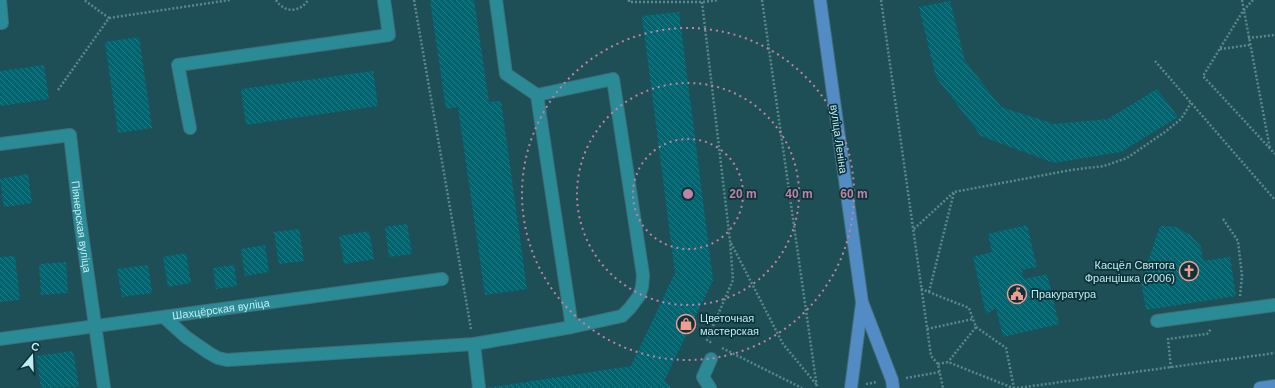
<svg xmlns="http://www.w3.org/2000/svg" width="1275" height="388" font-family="Arial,sans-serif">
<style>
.building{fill:url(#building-back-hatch)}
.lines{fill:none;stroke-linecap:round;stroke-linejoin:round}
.minor-casing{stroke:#3e6f76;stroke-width:14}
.major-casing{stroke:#3e6f76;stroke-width:14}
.path{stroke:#5a888e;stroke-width:2.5;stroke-dasharray:2 2;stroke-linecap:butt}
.minor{stroke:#2a8a96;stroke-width:12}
.major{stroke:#538cc5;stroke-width:12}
.ring{fill:none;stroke:#c282a6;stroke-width:2;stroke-dasharray:2 4}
.labels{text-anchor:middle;stroke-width:3.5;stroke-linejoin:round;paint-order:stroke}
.street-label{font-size:11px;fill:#c2ecf2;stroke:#0b3339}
.poi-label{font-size:11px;fill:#c2ecf2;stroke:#0b3339;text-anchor:start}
.centre{fill:#c282a6;stroke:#0b3339;stroke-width:2}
.ring-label{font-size:12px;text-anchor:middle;font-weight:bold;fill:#c282a6;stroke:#0b3339;stroke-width:3.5;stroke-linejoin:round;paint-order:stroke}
</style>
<defs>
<pattern id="building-back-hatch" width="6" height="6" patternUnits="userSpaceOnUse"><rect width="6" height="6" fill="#02646f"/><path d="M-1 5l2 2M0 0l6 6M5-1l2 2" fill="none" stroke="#257a84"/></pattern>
</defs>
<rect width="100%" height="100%" fill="#1f4f56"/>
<g class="building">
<path d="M430 0H474L489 102 501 101 527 289 485 295 458 107 446 109Z"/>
<path d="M950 1 965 61 1001 107 1054 124 1108 119 1157 89 1178 117 1121 152 1054 163 981 136 936 77 919 7Z"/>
<path d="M679 12 713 280 664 381 671 388H486L631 366 675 273 642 16Z"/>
<path d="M139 37 152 128 118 133 105 42Z"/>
<path d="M44 65 49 99 0 106V71Z"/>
<path d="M373 71 378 106 246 125 241 89Z"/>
<path d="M28 174 32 203 4 207 0 179Z"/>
<path d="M407 224 412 254 389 257 385 227Z"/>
<path d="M1027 225 1037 267 1022 270 1024 279 1047 274 1059 324 1003 337 996 308 986 314 973 257 992 252 988 234Z"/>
<path d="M1160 226 1176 227 1190 235 1201 247 1203 261 1230 257 1236 296 1146 310 1141 282Z"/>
<path d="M299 229 304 261 279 264 274 232Z"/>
<path d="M369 231 374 259 344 264 339 236Z"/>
<path d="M265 245 269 272 245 276 241 249Z"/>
<path d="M186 253 191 283 168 287 163 257Z"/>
<path d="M15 256 20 300 0 302V257Z"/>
<path d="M66 262 68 293 41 295 39 264Z"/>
<path d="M148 265 152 293 122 297 117 269Z"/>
<path d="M234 265 237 286 216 289 213 268Z"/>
<path d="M73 351 79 387 41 388 36 356Z"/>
</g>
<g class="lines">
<g class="minor-casing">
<g id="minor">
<path d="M496 0 506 74 537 95"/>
<path d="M0 23H2L0 0"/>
<path d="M190 128 178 65 389 35 384 0"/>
<path id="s1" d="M0 144 70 135 80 220 104 388"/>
<path d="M165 318 186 337 209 353 218 358 227 360 474 344 572 327 622 316 630 308 639 296 642 287 643 275 613 79 537 95 572 327"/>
<path d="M1157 321 1275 305"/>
<path id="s2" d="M0 339 442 279"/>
<path d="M474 344 479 388"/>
<path d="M710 388 703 377 711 359"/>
</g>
</g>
<g class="major-casing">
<g id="major">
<path d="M820 0 862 302 892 380 893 388"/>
<path d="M851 388 862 303"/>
<path d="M1260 388 1275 386"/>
</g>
</g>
<g class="path">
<path d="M276 0C284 13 300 13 308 0"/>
<path d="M414 0 471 329"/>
<path d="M629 0V2H702L719 0"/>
<path d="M762 0 817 388"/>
<path d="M881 0 931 356 938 364 943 388"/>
<path d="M1242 0 1270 149"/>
<path d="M1253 0 1243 11 1203 76 1275 154"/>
<path d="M702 2 730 241 733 280 707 340 712 343"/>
<path d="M109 18 230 0"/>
<path d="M1248 38 1275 35"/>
<path d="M1220 49 1250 45"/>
<path d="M1155 61 1275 200"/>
<path d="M58 90 109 18 84 0"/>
<path d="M1223 219 1238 241 1242 276 1240 296"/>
<path d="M914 229 954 192"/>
<path d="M731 243 783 344 816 384"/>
<path d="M921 289 969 308 976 327 948 362"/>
<path d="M929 292 954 192 1071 170 1104 166 1127 158 1165 132 1181 119 1191 103"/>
<path d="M976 327 1006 348 1014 388"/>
<path d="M927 329 973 319"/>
<path d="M722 348 802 388"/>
<path d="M938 364 948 362 1013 388"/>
<path d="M1171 368 1168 339 1207 334 1211 329"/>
<path d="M906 378 940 372"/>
<path d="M866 384 877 382"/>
<path d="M1017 388 1275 353"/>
</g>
<use href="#minor" class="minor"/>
<use href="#major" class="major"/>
</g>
<g class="ring">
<circle cx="688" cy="194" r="55"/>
<circle cx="688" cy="194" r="111"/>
<circle cx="688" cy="194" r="166"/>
</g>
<defs>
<g id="church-ring" transform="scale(1)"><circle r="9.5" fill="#0b3339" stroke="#f59c91" stroke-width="1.5"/><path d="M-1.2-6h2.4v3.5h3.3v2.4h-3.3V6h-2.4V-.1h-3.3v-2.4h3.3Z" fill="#f59c91"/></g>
<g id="civic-ring" transform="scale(1)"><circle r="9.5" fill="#0b3339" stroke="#f59c91" stroke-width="1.5"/><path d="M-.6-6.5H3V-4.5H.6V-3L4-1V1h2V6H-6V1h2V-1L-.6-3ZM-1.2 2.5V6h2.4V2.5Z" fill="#f59c91"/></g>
<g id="shop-ring" transform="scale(1)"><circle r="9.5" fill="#0b3339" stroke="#f59c91" stroke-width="1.5"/><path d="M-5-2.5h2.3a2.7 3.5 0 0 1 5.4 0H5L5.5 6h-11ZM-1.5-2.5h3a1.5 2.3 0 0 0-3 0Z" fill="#f59c91"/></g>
</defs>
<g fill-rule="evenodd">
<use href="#church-ring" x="1189" y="271"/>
<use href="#civic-ring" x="1017" y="294"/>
<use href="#shop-ring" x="686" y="324"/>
</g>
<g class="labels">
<g class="street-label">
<text transform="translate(839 139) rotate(82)" y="4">вуліца Леніна</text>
<text dy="4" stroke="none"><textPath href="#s1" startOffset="163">Піянерская вуліца</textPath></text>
<text dy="4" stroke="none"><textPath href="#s2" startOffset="223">Шахцёрская вуліца</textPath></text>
</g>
<g class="poi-label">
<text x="1175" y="269" text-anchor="end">Касцёл Святога<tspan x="1175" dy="13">Францішка (2006)</tspan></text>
<text x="1031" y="298">Пракуратура</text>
<text x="700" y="322">Цветочная<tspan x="700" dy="13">мастерская</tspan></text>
</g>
</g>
<circle cx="688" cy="194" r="6" class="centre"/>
<g class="ring-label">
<text x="743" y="198">20 m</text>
<text x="799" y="198">40 m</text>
<text x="854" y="198">60 m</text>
</g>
<g transform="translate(32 356) rotate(19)" stroke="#0b3339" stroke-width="3" paint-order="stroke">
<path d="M0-3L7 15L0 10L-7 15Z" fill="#c2ecf2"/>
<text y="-6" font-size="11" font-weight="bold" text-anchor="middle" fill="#c2ecf2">С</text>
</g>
</svg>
